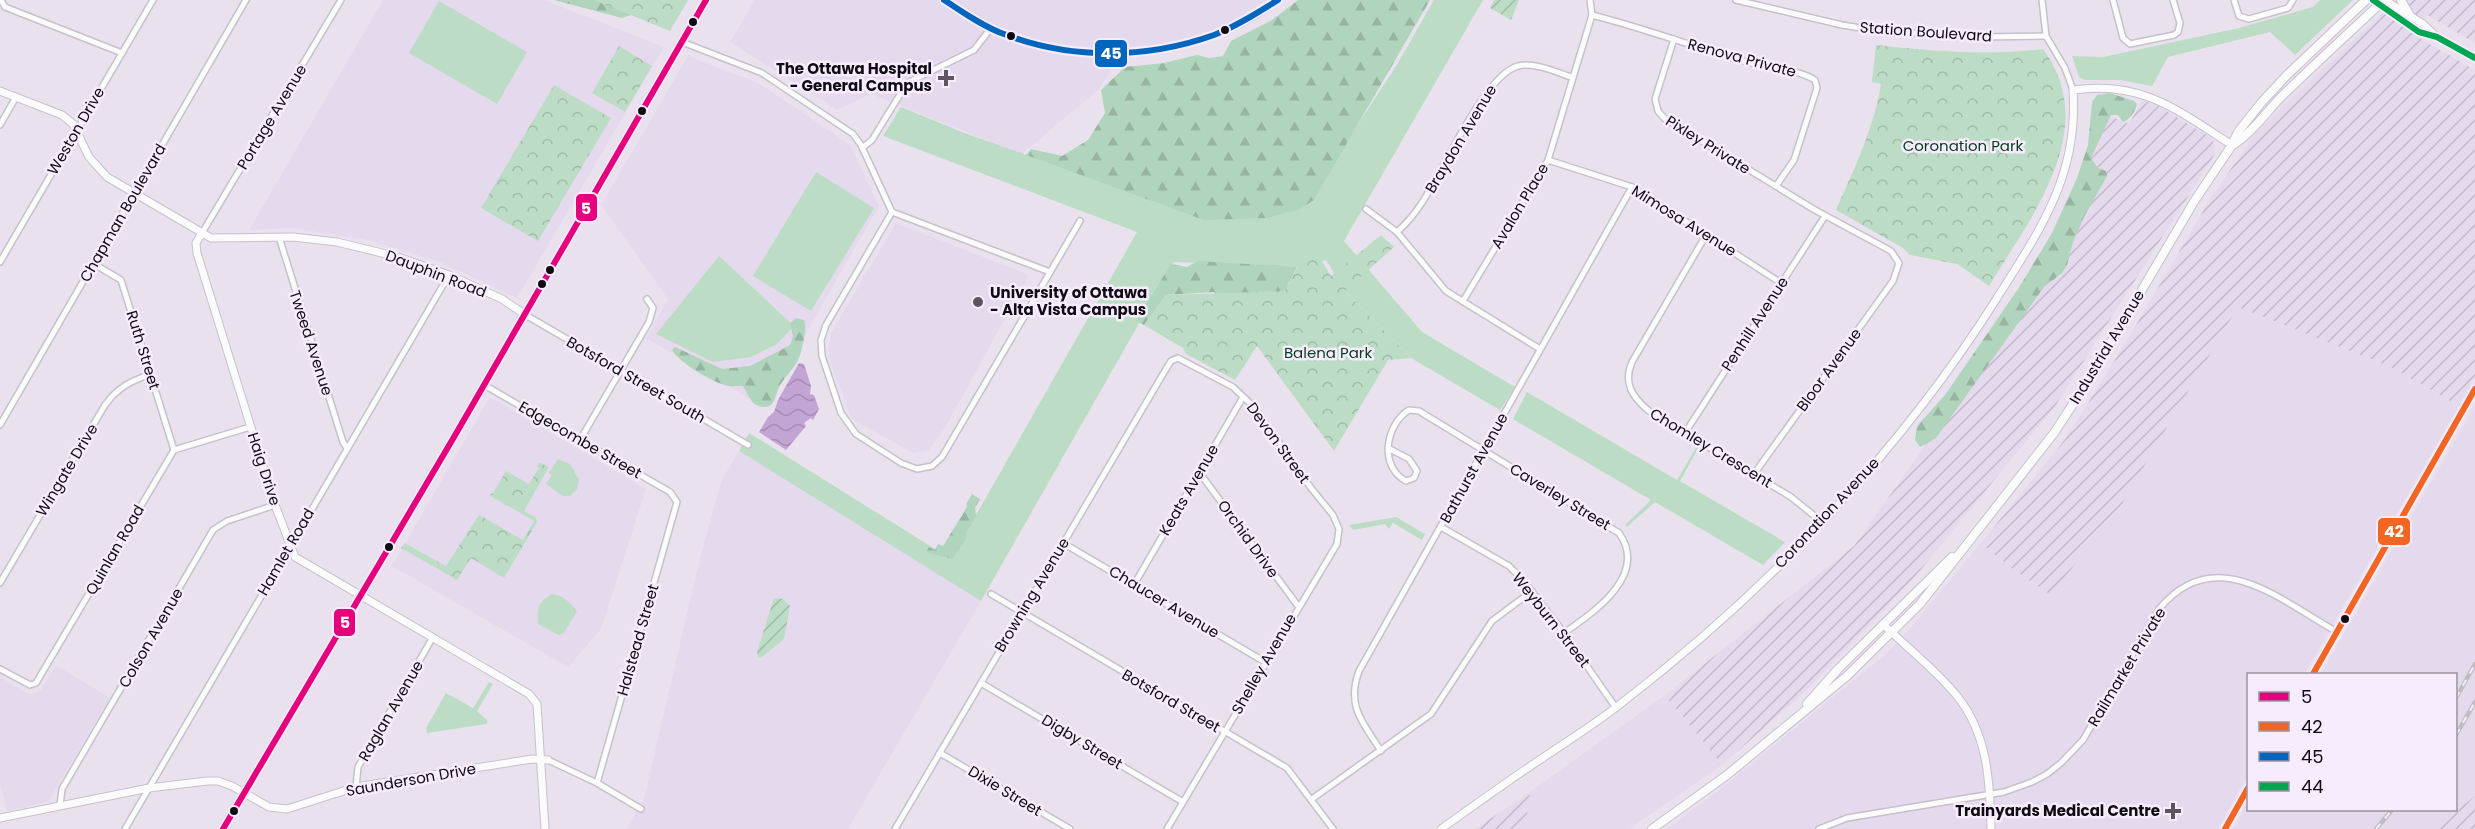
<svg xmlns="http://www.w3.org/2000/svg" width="2475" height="829" font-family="Poppins,sans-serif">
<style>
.built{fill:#e5d9ed}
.industrial{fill:url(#industrial-furrows)}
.grass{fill:#bddcc6}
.forest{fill:url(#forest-firs)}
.park{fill:url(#park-crowns)}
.garden{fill:url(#garden-furrows)}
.water{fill:url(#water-waves)}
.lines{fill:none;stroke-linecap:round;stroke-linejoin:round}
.minor-casing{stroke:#c7c1ca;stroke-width:8}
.tertiary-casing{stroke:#c7c1ca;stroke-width:9}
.secondary-casing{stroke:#c7c1ca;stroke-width:10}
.minor{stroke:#fcfbfc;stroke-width:5}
.tertiary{stroke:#fcfbfc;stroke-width:7}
.secondary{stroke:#fcfbfc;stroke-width:8}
.rail-casing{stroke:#bebdbf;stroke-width:4.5}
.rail{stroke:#f6ecfd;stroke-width:2;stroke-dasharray:7;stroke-linecap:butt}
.bus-1-casing{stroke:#f6ecfd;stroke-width:10}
.bus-2-casing{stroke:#f6ecfd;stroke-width:10}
.bus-3-casing{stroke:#f6ecfd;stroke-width:10}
.bus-4-casing{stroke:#f6ecfd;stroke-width:10}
.bus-1{stroke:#e5007d;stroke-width:6}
.bus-2{stroke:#f26522;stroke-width:6}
.bus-3{stroke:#0065bd;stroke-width:6}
.bus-4{stroke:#00a651;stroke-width:6}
.bus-dot{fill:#0f0b12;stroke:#f6ecfd;stroke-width:2}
.poi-dot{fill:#5b565f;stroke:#f6ecfd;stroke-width:2}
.labels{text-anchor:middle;stroke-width:5;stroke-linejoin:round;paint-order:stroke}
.street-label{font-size:15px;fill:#0f0b12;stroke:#f6ecfd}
.poi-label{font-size:15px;font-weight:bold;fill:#0f0b12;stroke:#f6ecfd;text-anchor:end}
.park-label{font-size:15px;fill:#043b19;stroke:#f6ecfd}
.line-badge{stroke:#f6ecfd;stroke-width:2}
.badge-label{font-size:16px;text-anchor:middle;font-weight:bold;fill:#fff}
</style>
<defs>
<pattern id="industrial-furrows" width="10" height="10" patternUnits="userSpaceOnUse" patternTransform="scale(1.5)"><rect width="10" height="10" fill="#e5d9ed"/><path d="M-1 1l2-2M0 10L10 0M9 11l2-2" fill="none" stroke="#c3b9ca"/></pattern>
<pattern id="forest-firs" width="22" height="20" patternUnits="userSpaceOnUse" patternTransform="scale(1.5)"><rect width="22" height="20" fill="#b1d4bc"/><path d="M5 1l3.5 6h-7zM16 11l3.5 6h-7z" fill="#97b5a1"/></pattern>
<pattern id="park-crowns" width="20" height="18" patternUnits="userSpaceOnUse" patternTransform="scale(1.5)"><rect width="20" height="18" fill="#bddcc6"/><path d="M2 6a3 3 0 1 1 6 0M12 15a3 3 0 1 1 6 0" fill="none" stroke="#a1bba9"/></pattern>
<pattern id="garden-furrows" width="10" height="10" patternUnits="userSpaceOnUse" patternTransform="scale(1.5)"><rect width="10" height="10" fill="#bddcc6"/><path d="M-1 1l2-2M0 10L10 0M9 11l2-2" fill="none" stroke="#a1bba9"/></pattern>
<pattern id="water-waves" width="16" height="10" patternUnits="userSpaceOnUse" patternTransform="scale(1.5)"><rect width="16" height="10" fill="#c2a4d5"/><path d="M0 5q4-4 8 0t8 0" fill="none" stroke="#a68cb6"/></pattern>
</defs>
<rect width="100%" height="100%" fill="#e9e2ee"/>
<g class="built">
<path d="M383 0H544L664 47 517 298 440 262 368 240 292 228 249 230Z"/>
<path d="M755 0H1268L1222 27 1175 43 1116 48 1114 66 1098 90 1022 154 871 94 837 110 730 42Z"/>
<path d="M688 56 760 84 850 145 879 206 764 407 646 338 668 299 601 205Z"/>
<path d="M896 223 1029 275 945 428 929 450 913 453 852 419 828 356 831 333Z"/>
<path d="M2238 307 2391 367 2459 406 2304 674H2248V774L2218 829H1667L1718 791 1886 654 1914 624 1981 543 2014 570 2051 595 2122 504Z"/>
<path d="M490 397 646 489 601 629 568 667 392 566Z"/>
<path d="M2475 406V796L2448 817 2439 829H2233L2248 801V810H2456V674H2321Z"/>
<path d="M739 451 981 601 848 829H626L644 799 699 562 722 479Z"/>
<path d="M56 665 110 698 48 802 7 811 0 781V677L30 695 41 690Z"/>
<path d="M1665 695 1722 765 1629 829H1525L1530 792Z"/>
</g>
<g class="industrial">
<path d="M2396 0H2475V43L2427 15 2414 35 2475 70V376L2459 406 2391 367 2238 307 2122 504 2051 595 2014 570 1981 543 2066 438 2120 352 2212 196 2258 130Z"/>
<path d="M2142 100 2158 106 2213 139 2215 154 2056 405 1914 578 1808 689 1722 765 1665 695 1854 546 2060 255 2107 174 2089 161 2110 116 2129 124Z"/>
<path d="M1530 792 1525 829H1475Z"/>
<path d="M2475 796V829H2439L2448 817Z"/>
</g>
<g class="grass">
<path d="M1434 0H1483L1344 241 1422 332 1515 387 1500 410 1411 358 1345 291 1326 260 1297 267 1174 262 981 601 739 451 749 433 951 559 1137 232 883 136 901 107 962 132 1152 200 1154 202 1200 217 1306 204 1398 63Z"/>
<path d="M2320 0H2353L2295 55 2270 32 2168 57 2152 86 2120 80H2085L2079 77 2072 56 2103 57 2239 28 2313 7Z"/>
<path d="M439 1 527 52 497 104 409 53Z"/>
<path d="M816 172 874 208 811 311 753 276Z"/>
<path d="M719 256 794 326 777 344 751 357 713 362 656 334Z"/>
<path d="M1527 392 1677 480 1697 446 1699 447 1680 481 1785 542 1763 565 1655 502 1627 527 1625 525 1651 500 1513 419Z"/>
<path d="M558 459 570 464 579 480 577 489 570 496H563L546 484 552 475 549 473Z"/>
<path d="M1396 517 1425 534 1422 540 1393 523 1389 529 1385 524 1353 530 1349 525Z"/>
<path d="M552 594C565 596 569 602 577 611L564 633 559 635 538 624C537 608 538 602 552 594Z"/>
<path d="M489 682 493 684 477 711 487 720V724L427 733 426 728 446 693 473 708Z"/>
</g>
<g class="forest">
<path d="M554 0H668L663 5 622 18Z"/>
<path d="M1298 0H1430L1314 200 1298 210 1266 218 1204 220 1026 155 1031 149 1062 156 1088 140 1105 113 1101 90 1125 67 1164 63 1197 55 1209 58 1223 56 1231 41 1272 20Z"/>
<path d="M2110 93 2134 101 2137 104C2134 112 2132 118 2123 122L2118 115H2111L2091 158 2098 168 2106 171 2107 176 2084 217 2073 242 2067 265 2062 273 2044 287 1936 438 1920 447 1915 440 1917 426 1945 395 2018 289 2052 233 2077 178 2088 145 2092 102 2097 95Z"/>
<path d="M1198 261 1297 267 1284 291 1242 317 1214 292 1166 295 1144 325 1136 321 1171 264 1187 267Z"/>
<path d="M796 318 804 320C807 329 803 343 801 352 798 365 787 374 780 385 776 391 776 407 765 407 751 407 749 395 743 386 738 385 733 387 729 386 715 384 678 362 672 350L675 347 722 369 750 366 790 345 793 336 790 323Z"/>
<path d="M972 494 980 499 975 508 976 516 966 533V539L952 559 926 552 929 547 935 550 938 544 943 546 967 507 966 504Z"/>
</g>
<g class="park">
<path d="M594 0H688L670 31Z"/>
<path d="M1876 45C1931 51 1988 56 2043 49 2102 129 2031 217 1989 286L1957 264 1910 255 1903 248 1836 210C1854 169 1874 128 1881 84L1872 82Z"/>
<path d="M619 46 652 66 625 112 592 93Z"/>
<path d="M554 85 611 118 538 241 481 208Z"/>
<path d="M1381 235 1394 247 1345 291 1411 358 1388 360 1334 451 1257 346 1235 380 1186 354 1183 348 1144 325 1166 295 1284 291 1303 258 1319 257 1331 276Z"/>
<path d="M539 462 549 467 524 511 535 517 537 522 504 578 471 558 457 580 401 548 405 543 446 566 479 515 523 540 534 521 489 495 493 493 506 471 529 484 539 468 537 466Z"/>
</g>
<g class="garden">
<path d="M1494 0H1519L1511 20 1490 8Z"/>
<path d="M774 598 783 599 790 606 784 639 762 657 758 658 757 652Z"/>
</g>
<path class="water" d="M799 363 804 364 811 386 810 394 814 395 819 409 813 420 811 418 804 423 806 426 786 450 759 432 768 417 774 412 778 400Z"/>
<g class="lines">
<g class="minor-casing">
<g id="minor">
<path d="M1 0 5 7 122 53"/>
<path d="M1736 0 1842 25 1880 31 1979 37 2046 36"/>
<path d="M2042 0 2046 36 2065 68 2073 90"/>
<path d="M2113 0 2123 38 2130 44 2174 35 2178 32 2180 23 2173 0"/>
<path d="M2234 0 2239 16 2249 19 2288 8 2293 0"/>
<path d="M1592 15C1643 28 1692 46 1743 61 1763 67 1798 69 1815 80L1817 88 1794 160 1776 186"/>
<path d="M1674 39 1655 99 1658 111 1664 118 1815 210 1891 251 1899 263 1893 281 1754 474"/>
<path d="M682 42 762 73 853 134 861 145 892 212 1050 272"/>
<path d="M0 125 16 97"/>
<path d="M862 148 872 140 907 83 974 50 991 28"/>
<path d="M1548 160 1632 187 1781 283"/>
<path d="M1366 209 1397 232 1446 291 1540 349"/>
<path d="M892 212 826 325 821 340 822 356 841 413 856 434 901 463 917 469 932 466 942 457 1080 221"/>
<path d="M1397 232C1406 224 1414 215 1421 204 1442 174 1484 75 1518 66 1535 62 1556 72 1571 77"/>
<path d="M202 233 341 0"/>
<path d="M1706 235 1632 362C1623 383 1632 397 1649 411L1791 497 1822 522"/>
<path d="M279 237 343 442 347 448"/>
<path d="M0 262 153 0"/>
<path d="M94 264 121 280 174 450"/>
<path d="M1463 301 1548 160 1592 15 1590 0"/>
<path d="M524 314 748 445"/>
<path d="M484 385 670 492 677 502 597 783"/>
<path d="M0 425 246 0"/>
<path d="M1685 433 1825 216"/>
<path d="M580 440 649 322 653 308 647 299"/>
<path d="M1388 448 1409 459 1417 471 1414 478 1406 481C1378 466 1386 424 1409 410L1419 411 1619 533C1649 575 1594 612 1564 633"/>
<path d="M1199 472 1298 606"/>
<path d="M1441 527 1509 566 1522 579 1564 633 1616 708"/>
<path d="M1063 543 1265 662"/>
<path d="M0 583 105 405C118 387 131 381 151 374"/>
<path d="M1135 583 1243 397"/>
<path d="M991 594 1287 768 1333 829"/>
<path d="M0 669 30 685 36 683 174 450 250 427"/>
<path d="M981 683 1183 802"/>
<path d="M1381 751C1363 723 1346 706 1359 671L1632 187"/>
<path d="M940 753 1070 829"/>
<path d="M548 760 597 783 641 809"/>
<path d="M356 787 358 767 433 637"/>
<path d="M1312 799 1431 714 1492 621 1532 591"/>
<path d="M60 805 62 789 213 530 227 521 275 505"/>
<path d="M125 829 449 275"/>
<path d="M895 829 1163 374 1171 361 1178 358 1233 387 1254 407 1311 488 1333 515 1339 529 1337 544 1167 829"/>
<path d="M1819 829 1847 818 2004 792 2032 782 2047 774 2061 763 2083 740 2159 609C2215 541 2280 600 2337 632"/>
</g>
</g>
<g class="tertiary-casing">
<g id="tertiary">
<path d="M944 0C964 12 983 25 1004 34 1094 68 1200 58 1278 0"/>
<path d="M2373 0 2419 32 2435 36"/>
<path d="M2385 0 2423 24 2437 37 2475 58"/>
<path d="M0 91 62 115 73 124 89 157 107 177 211 238 293 237 337 242 398 257 449 275 502 299 524 314"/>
<path d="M202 233 196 243 197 253 275 505 295 557 529 694 537 704 545 829"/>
<path d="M1883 624C1907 648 1936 670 1957 696 1988 734 1990 783 1991 829"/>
<path d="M2313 674 2475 389"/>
<path d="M0 818 149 788 207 781H218L232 786 269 807 287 809 356 787 532 759 548 760"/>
<path d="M1441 829C1475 805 1509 780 1544 757 1569 740 1595 724 1619 705 1766 592 1898 455 1997 298 2040 230 2079 175 2073 90 2142 80 2177 110 2232 145"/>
<path d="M2225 829 2248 788"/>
</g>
</g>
<g class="secondary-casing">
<g id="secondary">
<path d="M2401 0 2410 16"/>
<path d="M2234 144C2253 132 2266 112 2283 95 2316 63 2350 32 2384 0"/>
<path d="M1807 704 1839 668 1952 557"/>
<path d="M223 829 454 437 706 0"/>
<path d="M1652 829 1727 775 1847 676 1920 604 2054 433 2090 378 2195 200 2232 145 2238 132 2261 103 2288 74 2366 0"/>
</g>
</g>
<use href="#minor" class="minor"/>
<use href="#tertiary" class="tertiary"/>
<use href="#secondary" class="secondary"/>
<g class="rail-casing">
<g id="rail">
<path d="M2456 698 2475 664"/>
<path d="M2456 735 2475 702"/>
<path d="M2376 829 2392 810"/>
</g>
</g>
<use href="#rail" class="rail"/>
<g class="bus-1-casing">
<path id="bus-1" d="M223 829 454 437 706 0"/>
</g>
<g class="bus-2-casing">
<g id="bus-2">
<path d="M2313 674 2475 389"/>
<path d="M2225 829 2248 788"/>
</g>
</g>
<g class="bus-3-casing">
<path id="bus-3" d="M944 0C963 12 982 26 1004 34 1070 60 1147 59 1214 35 1237 26 1257 13 1278 0"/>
</g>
<g class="bus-4-casing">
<path id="bus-4" d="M2373 0 2419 32 2437 37 2475 58"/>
</g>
<use href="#bus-1" class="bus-1"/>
<use href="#bus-2" class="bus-2"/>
<use href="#bus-3" class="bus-3"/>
<use href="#bus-4" class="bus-4"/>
</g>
<g class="bus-dot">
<circle cx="693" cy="22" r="5"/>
<circle cx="1225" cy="30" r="5"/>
<circle cx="1011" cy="36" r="5"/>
<circle cx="642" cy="111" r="5"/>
<circle cx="550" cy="270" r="5"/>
<circle cx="542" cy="284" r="5"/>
<circle cx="389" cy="547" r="5"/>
<circle cx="2345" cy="619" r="5"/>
<circle cx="234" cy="811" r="5"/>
</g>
<g class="poi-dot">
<path d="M943 69h6v6h6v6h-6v6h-6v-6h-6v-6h6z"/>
<circle cx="978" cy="302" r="6"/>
<path d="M2170 802h6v6h6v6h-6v6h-6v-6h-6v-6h6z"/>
</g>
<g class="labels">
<g class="street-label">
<text transform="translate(1926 32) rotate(4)" y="5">Station Boulevard</text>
<text transform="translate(1742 58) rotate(15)" y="5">Renova Private</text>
<text transform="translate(272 117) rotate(-59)" y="5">Portage Avenue</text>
<text transform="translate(76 131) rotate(-60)" y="5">Weston Drive</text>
<text transform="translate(1461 139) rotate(-59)" y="5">Braydon Avenue</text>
<text transform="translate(1708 145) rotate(32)" y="5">Pixley Private</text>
<text transform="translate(1520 206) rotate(-59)" y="5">Avalon Place</text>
<text transform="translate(123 213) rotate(-60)" y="5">Chapman Boulevard</text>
<text transform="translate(1684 221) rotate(32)" y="5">Mimosa Avenue</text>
<text transform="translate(436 274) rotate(21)" y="5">Dauphin Road</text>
<text transform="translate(1755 324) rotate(-57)" y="5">Penhill Avenue</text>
<text transform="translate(311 343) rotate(72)" y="5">Tweed Avenue</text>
<text transform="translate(2107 347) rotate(-59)" y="5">Industrial Avenue</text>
<text transform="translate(143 350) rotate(73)" y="5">Ruth Street</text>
<text transform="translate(1829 370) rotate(-54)" y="5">Bloor Avenue</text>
<text transform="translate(636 380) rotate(30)" y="5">Botsford Street South</text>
<text transform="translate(580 440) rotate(30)" y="5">Edgecombe Street</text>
<text transform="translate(1278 443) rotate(54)" y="5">Devon Street</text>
<text transform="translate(1711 448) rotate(31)" y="5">Chomley Crescent</text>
<text transform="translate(1474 468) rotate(-61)" y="5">Bathurst Avenue</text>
<text transform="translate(264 469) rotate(72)" y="5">Haig Drive</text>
<text transform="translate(67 470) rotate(-59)" y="5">Wingate Drive</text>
<text transform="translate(1189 490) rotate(-60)" y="5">Keats Avenue</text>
<text transform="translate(1560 497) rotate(31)" y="5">Caverley Street</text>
<text transform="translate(1827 513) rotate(-47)" y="5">Coronation Avenue</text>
<text transform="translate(1248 539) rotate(54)" y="5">Orchid Drive</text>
<text transform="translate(115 550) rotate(-60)" y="5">Quinlan Road</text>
<text transform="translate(286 552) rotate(-60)" y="5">Hamlet Road</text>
<text transform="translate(1032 595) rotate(-59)" y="5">Browning Avenue</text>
<text transform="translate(1164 602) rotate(31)" y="5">Chaucer Avenue</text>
<text transform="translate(1551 620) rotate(52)" y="5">Weyburn Street</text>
<text transform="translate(151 638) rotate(-60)" y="5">Colson Avenue</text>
<text transform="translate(638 640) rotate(-74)" y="5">Halstead Street</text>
<text transform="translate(1264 664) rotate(-60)" y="5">Shelley Avenue</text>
<text transform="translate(2127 667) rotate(-59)" y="5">Railmarket Private</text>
<text transform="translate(1171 701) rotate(30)" y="5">Botsford Street</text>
<text transform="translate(391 711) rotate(-60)" y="5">Raglan Avenue</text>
<text transform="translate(1082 742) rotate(31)" y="5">Digby Street</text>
<text transform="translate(411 780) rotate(-10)" y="5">Saunderson Drive</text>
<text transform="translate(1005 791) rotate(31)" y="5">Dixie Street</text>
</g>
<g class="poi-label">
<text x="932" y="74">The Ottawa Hospital<tspan x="932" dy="17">- General Campus</tspan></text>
<text x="990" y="298" text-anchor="start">University of Ottawa<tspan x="990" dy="17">- Alta Vista Campus</tspan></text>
<text x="2160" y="816">Trainyards Medical Centre</text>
</g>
<g class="park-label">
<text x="1963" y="151">Coronation Park</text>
<text x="1328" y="358">Balena Park</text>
</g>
</g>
<g class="line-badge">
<rect x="1094" y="39" width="34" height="29" rx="6" fill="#0065bd"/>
<rect x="575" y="193" width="23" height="29" rx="6" fill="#e5007d"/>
<rect x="2377" y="517" width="34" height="29" rx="6" fill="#f26522"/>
<rect x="333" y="608" width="23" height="29" rx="6" fill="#e5007d"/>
</g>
<g class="badge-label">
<text x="1111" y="59">45</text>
<text x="586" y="214">5</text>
<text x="2394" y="537">42</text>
<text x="345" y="628">5</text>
</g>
<rect x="2247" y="673" width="210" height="138" fill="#f6ecfd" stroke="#9a929f" stroke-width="1.5"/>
<rect x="2259" y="692" width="30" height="9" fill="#e5007d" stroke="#9a929f" stroke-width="1.5"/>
<text x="2301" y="703" font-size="18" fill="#0f0b12">5</text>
<rect x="2259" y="722" width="30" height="9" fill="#f26522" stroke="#9a929f" stroke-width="1.5"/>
<text x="2301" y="733" font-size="18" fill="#0f0b12">42</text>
<rect x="2259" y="752" width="30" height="9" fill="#0065bd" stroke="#9a929f" stroke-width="1.5"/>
<text x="2301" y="763" font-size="18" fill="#0f0b12">45</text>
<rect x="2259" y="782" width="30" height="9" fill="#00a651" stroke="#9a929f" stroke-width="1.5"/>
<text x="2301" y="793" font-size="18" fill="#0f0b12">44</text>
</svg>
